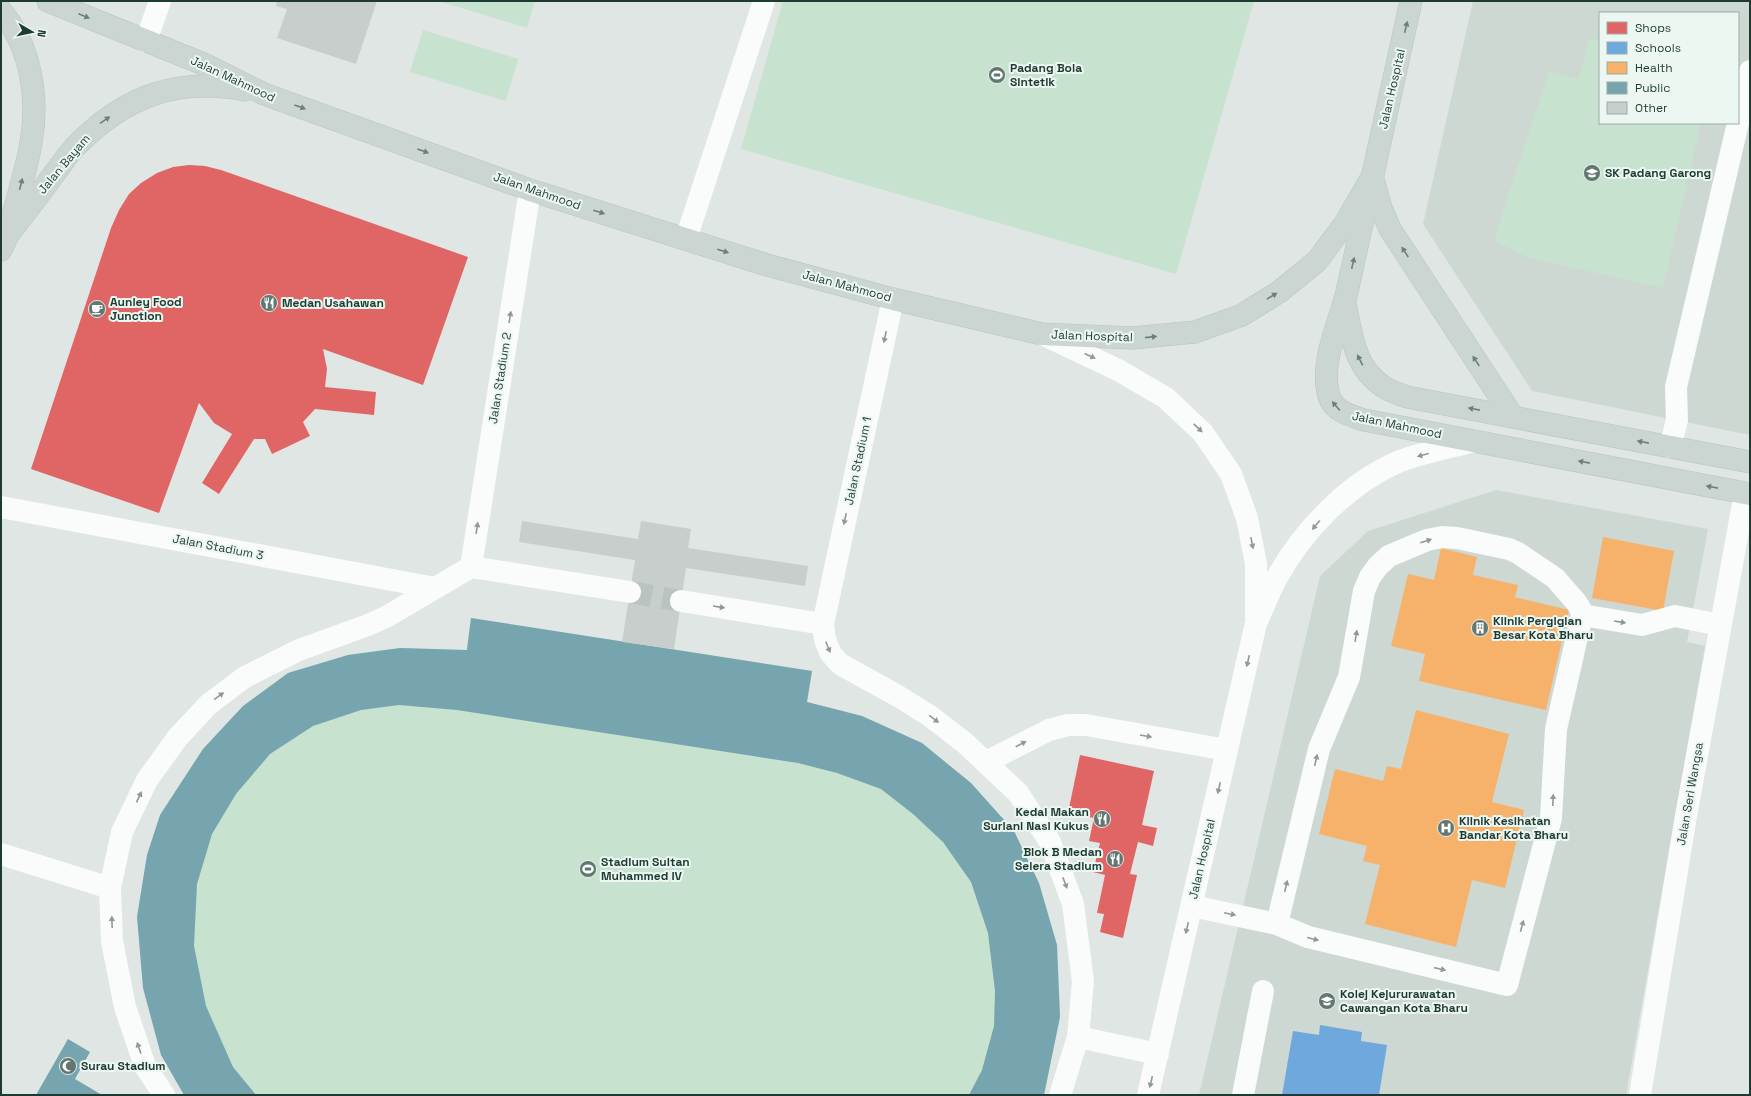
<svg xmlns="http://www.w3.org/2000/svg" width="1751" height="1096" font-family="'Space Grotesk',sans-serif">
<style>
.built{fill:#cdd8d3;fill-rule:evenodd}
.green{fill:#c7e2ce}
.shops{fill:#e06666}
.schools{fill:#6fa8dc}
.health{fill:#f6b26b}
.public{fill:#76a5af}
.building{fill:#c7cecb}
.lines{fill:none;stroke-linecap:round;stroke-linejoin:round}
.minor-tunnel{stroke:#b9c4c0;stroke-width:22;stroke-dasharray:22 11;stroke-linecap:butt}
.major-casing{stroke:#bac4c0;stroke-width:23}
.minor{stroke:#fafbfb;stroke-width:22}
.major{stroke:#cbd5d2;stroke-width:22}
.oneway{fill:#6b807a}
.oneway2{fill:#8c9b96}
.labels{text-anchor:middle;stroke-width:4;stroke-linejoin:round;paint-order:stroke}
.poi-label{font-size:12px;font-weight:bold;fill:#1d3b32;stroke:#edf7f2;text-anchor:start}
.street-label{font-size:12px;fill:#1d3b32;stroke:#edf7f2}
</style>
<rect width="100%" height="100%" fill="#e0e6e3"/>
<g class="built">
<path d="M1473 1H1750V435L1532 391 1423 224ZM1600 13H1738V123H1600Z"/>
<path d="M1496 490 1708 529 1687 642 1705 646 1626 1095H1199L1320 576 1368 531Z"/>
</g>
<g class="green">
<path d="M438 1H535L527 28Z"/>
<path d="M783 1H1254L1176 274 741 149Z"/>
<path d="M423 30 518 59 506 101 410 72Z"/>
<path d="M1590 38 1600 40V123H1701L1663 288 1529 258 1494 241 1549 71 1578 79Z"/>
<path d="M471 618 812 671 807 702 862 716 922 743 971 783 1014 831 1039 883 1057 945 1060 1017 1044 1095H184L137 917 147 855 160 815 203 749 243 706 288 673 348 655 400 648 466 650Z"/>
</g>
<g class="shops">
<path d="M189 165 205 166 221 170 468 257 423 385 323 349 327 369 325 387 376 392 374 415 315 409 303 422 310 436 272 454 265 439H254L219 494 202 483 232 434 214 423 199 403 159 513 31 469 111 228 119 210 129 194 141 183 157 173 173 167Z"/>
<path d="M1080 755 1154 771 1142 825 1157 828 1153 846 1138 842 1130 874 1137 875 1123 938 1100 932 1104 914 1097 913 1105 875 1093 872 1100 843 1089 841 1094 818 1068 813Z"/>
</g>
<path class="schools" d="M1320 1025 1362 1032 1361 1041 1387 1045 1379 1095H1282L1293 1031 1319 1035Z"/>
<g class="health">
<path d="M1603 537 1674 551 1663 611 1592 598Z"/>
<path d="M1441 548 1477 557 1473 575 1518 585 1515 597 1569 610 1546 710 1419 681 1425 654 1391 646 1408 574 1434 580Z"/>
<path d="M1416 710 1509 734 1492 802 1524 810 1505 888 1472 880 1456 947 1365 924 1380 865 1363 861 1367 846 1319 834 1335 769 1383 781 1387 766 1401 769Z"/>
</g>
<g class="public">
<path d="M471 618 812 671 807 702 862 716 922 743 971 783 1014 831 1039 883 1057 945 1060 1017 1044 1095H969L982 1070 994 1026 995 991 988 933 971 882 943 842 913 814 881 789 837 773 798 763 457 710 399 705 361 710 313 726 270 754 236 794 212 834 197 884 194 946 206 1006 233 1067 256 1095H184L161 1055 143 988 137 917 147 855 160 815 203 749 243 706 288 673 348 655 400 648 467 650Z"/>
<path d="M68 1039 90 1052 75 1079 102 1095H36Z"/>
</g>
<g class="building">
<path d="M277 1H377L356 64 277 38 287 9 276 6Z"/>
<path d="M522 521 638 539 641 521 691 529 688 548 808 566 805 586 686 568 674 649 622 642 635 560 519 542Z"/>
</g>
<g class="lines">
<path class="minor-tunnel" d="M630 592 681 601"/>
<g class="major-casing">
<g id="major">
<path d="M48 1 206 65 264 94 530 190 767 265 893 299 1042 334 1132 338 1195 332 1242 315 1279 292 1317 261 1346 222 1372 177"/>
<path d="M1411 1C1390 98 1368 195 1347 292 1339 324 1321 359 1328 392 1331 410 1348 415 1364 420L1750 494"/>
<path d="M1 11C31 46 39 98 31 143 26 171 17 199 10 226"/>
<path d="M1373 179 1381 208 1390 229 1513 417"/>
<path d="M1 250 8 235C23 215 39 195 54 174 62 164 69 152 79 143 126 96 178 77 245 90"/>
<path d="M1345 304C1352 336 1354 368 1384 387 1391 392 1400 394 1407 397L1750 462"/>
</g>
</g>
<g class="minor">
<path d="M146 41 160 1"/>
<path d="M1738 122 1750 71"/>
<path d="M686 239 764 1"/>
<path d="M1042 334 1118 370 1166 398 1203 433 1231 474 1247 518 1256 564V616"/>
<path d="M1670 447 1677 420 1676 387 1738 123"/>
<path d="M1 507 435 588"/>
<path d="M471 567 530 190"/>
<path d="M681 601 823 624 825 640 831 654 840 664 898 696 930 716 965 743 1018 793 1050 842 1073 904 1083 981 1078 1037 1060 1095"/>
<path d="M1582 615 1642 625 1675 616 1720 625"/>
<path d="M823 624 893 299"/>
<path d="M986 762 1049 730 1068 725H1086L1227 750"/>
<path d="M1 854 110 888"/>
<path d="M1192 906 1277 924 1308 937 1507 985 1551 818 1556 729 1582 615 1580 608 1576 602 1555 578 1518 553 1509 549 1457 538 1442 537 1427 540 1389 556 1378 566 1370 577 1364 591 1349 677 1319 749 1277 924"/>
<path d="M1078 1037 1158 1054"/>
<path d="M164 1095 145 1066 125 1007 112 941 110 888 122 832 147 780 178 737 209 704 245 677 299 650 368 625 386 617 471 567 630 592"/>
<path d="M1148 1095 1256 623C1263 609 1268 595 1275 581 1302 531 1348 483 1400 461 1421 453 1451 447 1474 441"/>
<path d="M1243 1095 1263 991"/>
<path d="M1640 1095 1686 816 1745 493"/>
</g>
<use href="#major" class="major"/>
</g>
<defs><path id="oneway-solid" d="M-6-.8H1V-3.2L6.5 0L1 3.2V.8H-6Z"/></defs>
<g class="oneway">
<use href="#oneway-solid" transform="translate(84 16) rotate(22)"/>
<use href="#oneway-solid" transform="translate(1406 27) rotate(-77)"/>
<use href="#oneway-solid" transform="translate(300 107) rotate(20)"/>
<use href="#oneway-solid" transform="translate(105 120) rotate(-34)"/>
<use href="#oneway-solid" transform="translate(423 151) rotate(20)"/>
<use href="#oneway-solid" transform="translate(21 184) rotate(-76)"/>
<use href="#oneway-solid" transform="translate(599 212) rotate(18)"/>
<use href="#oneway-solid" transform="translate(723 251) rotate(18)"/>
<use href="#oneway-solid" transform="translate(1405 252) rotate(-123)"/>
<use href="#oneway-solid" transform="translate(1353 263) rotate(-77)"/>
<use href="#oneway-solid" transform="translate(1272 296) rotate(-31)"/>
<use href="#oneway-solid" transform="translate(1151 337) rotate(-6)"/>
<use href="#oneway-solid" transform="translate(1360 360) rotate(-117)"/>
<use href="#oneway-solid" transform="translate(1476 361) rotate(-123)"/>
<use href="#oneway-solid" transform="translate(1336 406) rotate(-131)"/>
<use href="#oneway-solid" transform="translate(1474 409) rotate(-169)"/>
<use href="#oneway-solid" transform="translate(1643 442) rotate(-169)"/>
<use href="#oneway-solid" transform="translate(1584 462) rotate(-169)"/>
<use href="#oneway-solid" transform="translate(1712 487) rotate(-169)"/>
</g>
<g class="oneway2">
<use href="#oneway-solid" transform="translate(510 317) rotate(-81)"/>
<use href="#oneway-solid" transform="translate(885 337) rotate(102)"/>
<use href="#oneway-solid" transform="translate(1090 356) rotate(25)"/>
<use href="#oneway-solid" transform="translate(1198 428) rotate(43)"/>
<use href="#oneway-solid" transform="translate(1423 455) rotate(165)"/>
<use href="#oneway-solid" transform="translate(845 519) rotate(102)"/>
<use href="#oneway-solid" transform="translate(1316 525) rotate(130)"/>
<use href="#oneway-solid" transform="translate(477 528) rotate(-81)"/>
<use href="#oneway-solid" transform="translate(1426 541) rotate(-17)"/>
<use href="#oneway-solid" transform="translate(1252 543) rotate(79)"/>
<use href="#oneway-solid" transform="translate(719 607) rotate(9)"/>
<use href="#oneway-solid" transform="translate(1620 622) rotate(9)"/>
<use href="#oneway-solid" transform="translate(1356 636) rotate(-80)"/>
<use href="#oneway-solid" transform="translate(828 647) rotate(68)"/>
<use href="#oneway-solid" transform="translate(1248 661) rotate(103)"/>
<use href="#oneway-solid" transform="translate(219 696) rotate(-36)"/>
<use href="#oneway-solid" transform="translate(934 719) rotate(37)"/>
<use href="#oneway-solid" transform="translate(1146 736) rotate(10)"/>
<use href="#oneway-solid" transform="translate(1021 744) rotate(-28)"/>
<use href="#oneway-solid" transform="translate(1316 760) rotate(-77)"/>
<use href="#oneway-solid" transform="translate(1219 788) rotate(103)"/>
<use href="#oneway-solid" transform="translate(139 797) rotate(-65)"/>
<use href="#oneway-solid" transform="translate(1553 800) rotate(-88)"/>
<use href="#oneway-solid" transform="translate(1065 883) rotate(69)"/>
<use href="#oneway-solid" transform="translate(1286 886) rotate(-77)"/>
<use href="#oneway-solid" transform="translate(1230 914) rotate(12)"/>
<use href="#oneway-solid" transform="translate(112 922) rotate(-92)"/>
<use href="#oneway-solid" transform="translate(1522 926) rotate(-75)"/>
<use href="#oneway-solid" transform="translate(1187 928) rotate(103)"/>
<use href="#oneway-solid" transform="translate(1313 939) rotate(14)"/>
<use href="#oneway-solid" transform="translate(1440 969) rotate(13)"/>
<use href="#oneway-solid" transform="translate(139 1048) rotate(-109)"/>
<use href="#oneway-solid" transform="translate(1151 1082) rotate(103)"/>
</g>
<defs>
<g id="stadium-disc" transform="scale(0.9)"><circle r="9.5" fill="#617770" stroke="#edf7f2"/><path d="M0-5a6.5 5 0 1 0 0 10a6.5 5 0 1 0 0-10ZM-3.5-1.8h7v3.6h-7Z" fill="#fff"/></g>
<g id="school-disc" transform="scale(0.9)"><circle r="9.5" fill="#617770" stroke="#edf7f2"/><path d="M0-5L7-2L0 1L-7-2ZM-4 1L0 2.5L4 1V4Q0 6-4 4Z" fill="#fff"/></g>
<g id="restaurant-disc" transform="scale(0.9)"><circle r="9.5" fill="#617770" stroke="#edf7f2"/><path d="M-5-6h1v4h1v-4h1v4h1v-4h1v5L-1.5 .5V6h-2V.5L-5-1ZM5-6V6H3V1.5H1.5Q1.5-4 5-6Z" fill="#fff"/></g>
<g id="cafe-disc" transform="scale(0.9)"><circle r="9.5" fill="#617770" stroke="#edf7f2"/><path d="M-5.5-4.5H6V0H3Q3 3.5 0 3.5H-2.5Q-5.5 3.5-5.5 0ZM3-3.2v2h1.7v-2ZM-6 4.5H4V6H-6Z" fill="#fff"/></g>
<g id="building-disc" transform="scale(0.9)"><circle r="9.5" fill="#617770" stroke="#edf7f2"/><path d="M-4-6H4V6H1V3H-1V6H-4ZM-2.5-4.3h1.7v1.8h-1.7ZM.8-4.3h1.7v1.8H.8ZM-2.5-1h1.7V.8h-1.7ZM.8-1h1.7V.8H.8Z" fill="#fff"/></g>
<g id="hospital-disc" transform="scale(0.9)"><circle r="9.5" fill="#617770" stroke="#edf7f2"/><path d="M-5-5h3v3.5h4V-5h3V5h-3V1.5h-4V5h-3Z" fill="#fff"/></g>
<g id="university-disc" transform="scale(0.9)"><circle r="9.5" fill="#617770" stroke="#edf7f2"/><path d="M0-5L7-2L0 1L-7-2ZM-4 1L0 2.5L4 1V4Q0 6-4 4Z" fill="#fff"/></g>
<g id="mosque-disc" transform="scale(0.9)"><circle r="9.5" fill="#617770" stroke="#edf7f2"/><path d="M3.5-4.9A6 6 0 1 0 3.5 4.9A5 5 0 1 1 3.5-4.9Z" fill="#fff"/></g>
</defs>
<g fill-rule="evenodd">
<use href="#stadium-disc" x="997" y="75"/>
<use href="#school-disc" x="1592" y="173"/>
<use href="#restaurant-disc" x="269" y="303"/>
<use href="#cafe-disc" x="97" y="309"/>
<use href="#building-disc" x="1480" y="628"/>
<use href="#restaurant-disc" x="1102" y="819"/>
<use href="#hospital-disc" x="1446" y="828"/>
<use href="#restaurant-disc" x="1115" y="859"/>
<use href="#stadium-disc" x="588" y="869"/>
<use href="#university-disc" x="1327" y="1001"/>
<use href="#mosque-disc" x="68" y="1066"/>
</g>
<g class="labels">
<g class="poi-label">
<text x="1010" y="72">Padang Bola<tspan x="1010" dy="14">Sintetik</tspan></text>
<text x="1605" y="177">SK Padang Garong</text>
<text x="110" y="306">Auniey Food<tspan x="110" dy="14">Junction</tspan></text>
<text x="282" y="307">Medan Usahawan</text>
<text x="1493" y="625">Klinik Pergigian<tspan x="1493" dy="14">Besar Kota Bharu</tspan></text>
<text x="1089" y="816" text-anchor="end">Kedai Makan<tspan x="1089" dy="14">Suriani Nasi Kukus</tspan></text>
<text x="1459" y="825">Klinik Kesihatan<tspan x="1459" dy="14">Bandar Kota Bharu</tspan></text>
<text x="1102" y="856" text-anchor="end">Blok B Medan<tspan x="1102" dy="14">Selera Stadium</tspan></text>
<text x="601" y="866">Stadium Sultan<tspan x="601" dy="14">Muhammed IV</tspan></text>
<text x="1340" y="998">Kolej Kejururawatan<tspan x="1340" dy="14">Cawangan Kota Bharu</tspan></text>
<text x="81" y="1070">Surau Stadium</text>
</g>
<g class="street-label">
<text transform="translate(233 79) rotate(25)" y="4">Jalan Mahmood</text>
<text transform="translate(1392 89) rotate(-77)" y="4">Jalan Hospital</text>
<text transform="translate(64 164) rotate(-50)" y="4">Jalan Bayam</text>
<text transform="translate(537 191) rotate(19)" y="4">Jalan Mahmood</text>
<text transform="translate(847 286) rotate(15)" y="4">Jalan Mahmood</text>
<text transform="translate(1092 336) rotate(2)" y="4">Jalan Hospital</text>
<text transform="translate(500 378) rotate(-81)" y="4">Jalan Stadium 2</text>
<text transform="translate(1397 425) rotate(12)" y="4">Jalan Mahmood</text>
<text transform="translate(858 461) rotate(-78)" y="4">Jalan Stadium 1</text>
<text transform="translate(218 547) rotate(11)" y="4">Jalan Stadium 3</text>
<text transform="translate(1690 794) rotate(-80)" y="4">Jalan Seri Wangsa</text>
<text transform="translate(1202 859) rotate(-77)" y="4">Jalan Hospital</text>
</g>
</g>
<rect width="1751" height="1096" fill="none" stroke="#1d3b32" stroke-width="4"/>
<rect x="1599" y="12" width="140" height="112" fill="#edf7f2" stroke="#9aaca5"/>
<rect x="1607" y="22" width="20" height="12" fill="#e06666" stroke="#9aaca5"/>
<text x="1635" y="32" font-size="12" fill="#1d3b32">Shops</text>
<rect x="1607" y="42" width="20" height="12" fill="#6fa8dc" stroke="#9aaca5"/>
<text x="1635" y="52" font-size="12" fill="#1d3b32">Schools</text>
<rect x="1607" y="62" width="20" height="12" fill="#f6b26b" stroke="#9aaca5"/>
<text x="1635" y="72" font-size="12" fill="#1d3b32">Health</text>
<rect x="1607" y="82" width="20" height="12" fill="#76a5af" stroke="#9aaca5"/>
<text x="1635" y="92" font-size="12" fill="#1d3b32">Public</text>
<rect x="1607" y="102" width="20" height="12" fill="#c7cecb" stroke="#9aaca5"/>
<text x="1635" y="112" font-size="12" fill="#1d3b32">Other</text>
<g transform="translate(32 32) rotate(99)" stroke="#edf7f2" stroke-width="3" paint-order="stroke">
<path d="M0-3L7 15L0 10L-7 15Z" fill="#1d3b32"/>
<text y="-6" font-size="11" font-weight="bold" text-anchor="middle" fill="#1d3b32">N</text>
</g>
</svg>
